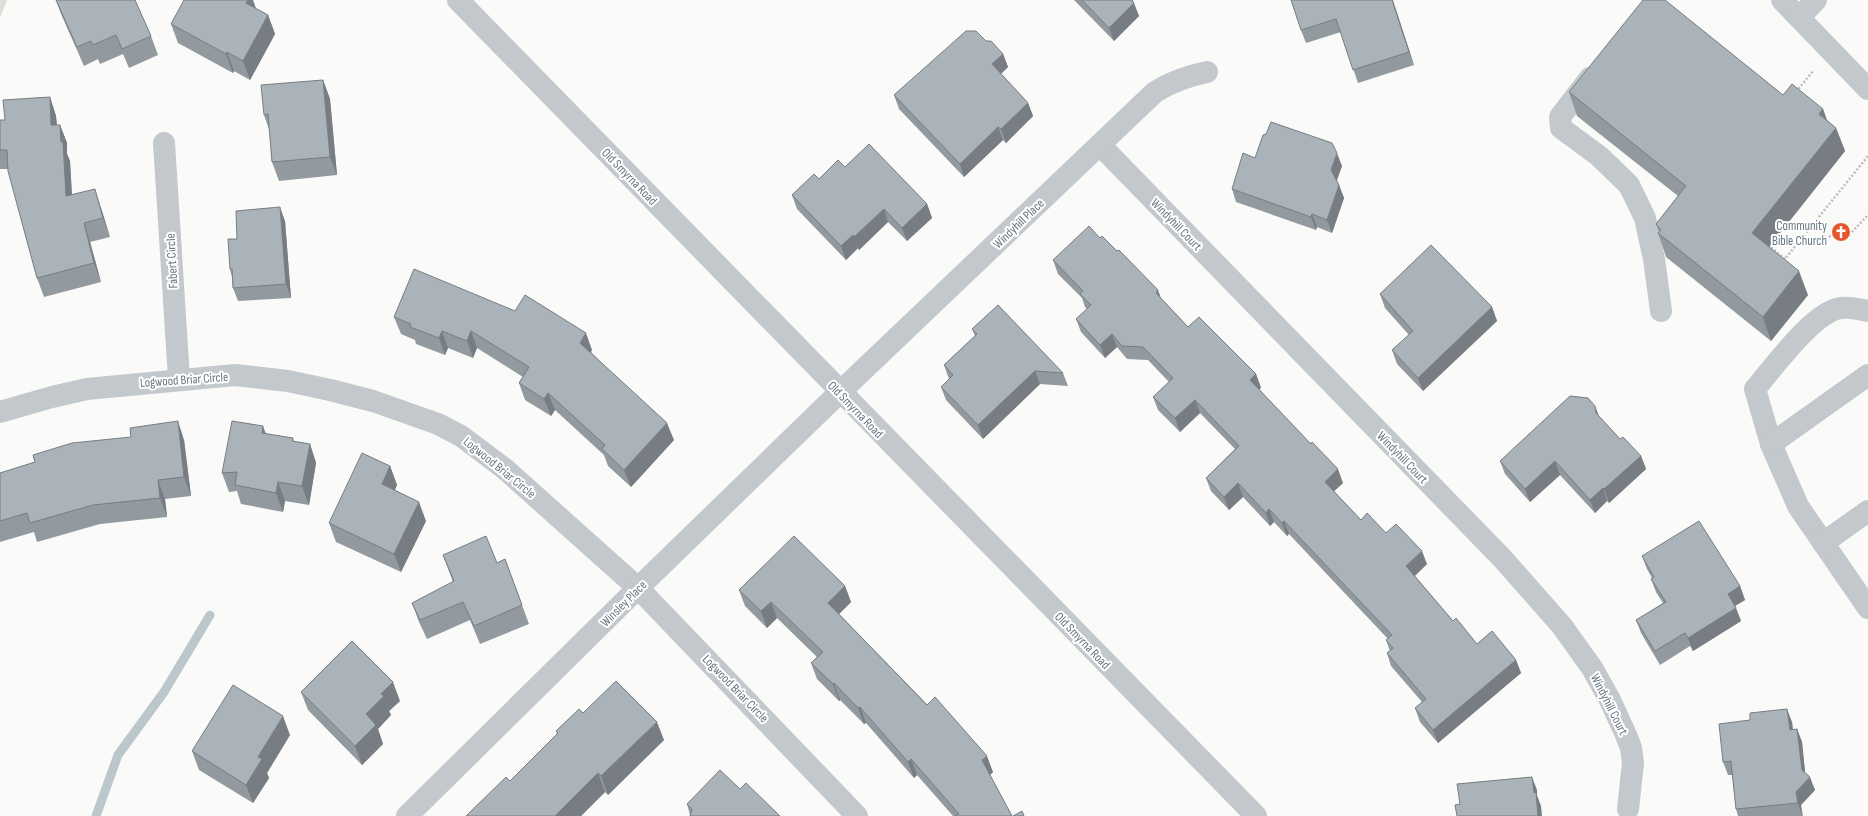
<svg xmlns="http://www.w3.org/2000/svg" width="1868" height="816" font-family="'Sofia Sans Condensed',sans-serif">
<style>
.green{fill:#dadfd7}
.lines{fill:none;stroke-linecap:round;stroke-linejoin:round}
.stream{stroke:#bbc7cb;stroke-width:9}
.path{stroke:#bbbfc2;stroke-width:2.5;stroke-dasharray:2 2;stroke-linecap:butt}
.minor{stroke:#c3c8cc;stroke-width:22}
.wall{fill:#929a9f}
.shaded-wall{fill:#777d82}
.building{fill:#aab3b9;stroke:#777d82}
.labels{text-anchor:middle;stroke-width:4;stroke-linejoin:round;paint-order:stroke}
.street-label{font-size:13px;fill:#657683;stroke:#fff}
.poi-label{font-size:13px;fill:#657683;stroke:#fff;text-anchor:end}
</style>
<rect width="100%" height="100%" fill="#fafaf8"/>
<path class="green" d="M0 0H7L0 18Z"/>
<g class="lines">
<path class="stream" d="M96 816 118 755 164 692 210 615"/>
<g class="path">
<path d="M1796 92 1813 71"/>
<path d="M1801 240 1850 234 1868 215"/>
<path d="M1768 245 1785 259 1868 156"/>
</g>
<g class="minor">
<path d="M458 0 1256 816"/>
<path d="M1782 0 1868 89"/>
<path d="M1800 17 1816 0"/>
<path d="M1590 78 1560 117 1561 128 1599 156 1629 185 1645 218 1654 259 1661 311"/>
<path d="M164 143 179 379"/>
<path d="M1100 145 1502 558 1562 626 1592 668 1610 700 1626 735 1631 748 1633 763 1628 809"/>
<path d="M1868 311C1859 309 1850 307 1841 308 1814 311 1773 368 1755 389L1771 444 1798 506 1868 608"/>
<path d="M0 412 52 397 87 389 235 375 288 381 330 390 373 401 438 424 461 436 505 469 638 588 857 816"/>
<path d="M1771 444 1868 375"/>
<path d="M1823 543 1868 511"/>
<path d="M407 816 638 588 840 392 1155 92C1172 81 1188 76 1207 72"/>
</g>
</g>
<g class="wall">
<path d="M56 0H135L151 36 158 55 129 68 123 54 100 64 98 59 84 66 61 14Z"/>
<path d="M1074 0H1132L1139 16 1114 41Z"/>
<path d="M1393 0 1414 65 1358 83 1341 32 1306 43 1301 30Z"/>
<path d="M256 9 268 15 275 34 250 80 234 71 233 73 178 43 171 24Z"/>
<path d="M986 41 1003 54 1008 67 1001 74 1028 103 1033 116 1006 143 1003 140 964 177 899 109 894 95Z"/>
<path d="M323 80 330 99 337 175 279 181 272 162 270 132 264 115Z"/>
<path d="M1569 92 1783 95 1823 109 1827 120 1836 128 1845 151 1769 247 1808 295 1771 341 1666 257 1658 233 1659 232 1656 224 1678 196 1577 116Z"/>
<path d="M50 97 56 116 57 125H60L67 143V154L70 161 72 195 101 208 110 237 90 242 101 282 44 297 37 278 8 169H0V120H5Z"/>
<path d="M1255 158 1342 166 1336 180 1339 185 1344 198 1332 233 1317 227 1316 230 1236 202 1232 189Z"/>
<path d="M845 167 927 204 932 218 907 241 888 222 859 250 858 248 846 260 797 209 792 195 819 179Z"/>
<path d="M285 221 291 298 238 301 233 288 232 277 230 269Z"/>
<path d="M1100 238 1162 299 1188 327 1256 374 1261 388 1259 389 1343 483 1334 491 1361 520 1386 533 1427 564 1415 576 1453 621 1477 644 1516 660 1521 673 1438 743 1420 722 1415 708 1422 702 1391 666 1387 653 1390 651 1386 640 1388 639 1289 534 1287 536 1274 522 1270 526 1243 497 1229 510 1211 491 1206 478 1235 449 1200 413 1180 432 1158 410 1153 397 1169 382 1148 360 1127 359 1117 347 1105 358 1081 332 1076 319 1087 309 1085 307 1082 298 1058 274 1053 260Z"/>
<path d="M1380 294 1492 307 1497 321 1423 391 1397 364 1392 350 1409 335 1385 308Z"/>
<path d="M394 317 592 350 591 352 674 440 631 487 608 466 604 455 555 410 551 416 525 400 519 383 523 377 477 348 473 358 448 348 445 355 416 344 415 340 401 334Z"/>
<path d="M972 329 1063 373 1068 386 1040 384 983 439 946 400 941 387 949 379 944 365 975 336Z"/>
<path d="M1595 406 1599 416 1620 439 1641 456 1646 469 1609 503 1607 501 1595 513 1560 475 1530 502 1505 474 1500 461Z"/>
<path d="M266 434 293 438 294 442 310 444 316 463 309 505 285 501 283 512 241 504 237 491 229 492 222 473Z"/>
<path d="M184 440 191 496 165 499 167 517 100 524 37 542 34 532 0 542V473L35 462Z"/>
<path d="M390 466 397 485 395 490 426 521 401 572 336 542 329 523Z"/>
<path d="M443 555 497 563 505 559 529 624 480 644 470 620 427 639 419 622 412 603 453 582Z"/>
<path d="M1642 556 1740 586 1745 600 1735 606 1741 621 1693 651 1690 646 1660 665 1641 633 1636 620 1663 603 1656 592 1651 579 1652 578 1647 569Z"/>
<path d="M845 586 851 602 839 614 993 772 990 775 1012 816H953L917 775 914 778 866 723 864 724 840 700 839 701 817 679 811 663 817 657 777 618 767 628 745 606 739 590Z"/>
<path d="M301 692 400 701 389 711 391 715 378 729 383 744 362 765 308 710Z"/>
<path d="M583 713 664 740 608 795 605 792 581 816H466L510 781 557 734 556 731Z"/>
<path d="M1792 722 1793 730 1797 729 1802 742 1805 773 1815 790 1801 805 1803 816H1738L1736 809 1732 775H1728L1723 762Z"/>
<path d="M290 735 267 773 269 778 253 803 199 770 192 751Z"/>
<path d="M740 789 690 815 687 804Z"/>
</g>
<g class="shaded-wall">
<path d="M248 0H253L258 14 246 3Z"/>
<path d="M1392 0 1395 8 1414 65 1409 52Z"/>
<path d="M1134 3 1139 16 1114 41 1109 28Z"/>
<path d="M268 15 275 34 250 80 243 61Z"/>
<path d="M227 52 234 71 233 73 226 54Z"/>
<path d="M1003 54 1008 67 996 78 992 64Z"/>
<path d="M323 80 330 99 337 175 330 157Z"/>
<path d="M50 97 56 116 58 144 51 125Z"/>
<path d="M1028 103 1033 116 1006 143 1001 129Z"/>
<path d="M1823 109 1831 133 1819 114Z"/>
<path d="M60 125 67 143V154L70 161 73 215 66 196Z"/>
<path d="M998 127 1003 140 964 177 960 164Z"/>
<path d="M1836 128 1845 151 1761 257 1752 233Z"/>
<path d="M1337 153 1342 166 1336 183 1331 170Z"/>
<path d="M1339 185 1344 198 1332 233 1327 220Z"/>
<path d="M95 189 101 208 110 237 103 218Z"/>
<path d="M927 204 932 218 907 241 902 228Z"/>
<path d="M280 207 285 221 291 298 286 284Z"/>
<path d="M884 209 888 222 859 250 854 237Z"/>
<path d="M1312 214 1317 227 1316 230 1311 217Z"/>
<path d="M84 223 90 242 101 282 94 263Z"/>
<path d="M853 235 858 248 846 260 841 246Z"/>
<path d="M1799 271 1808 295 1771 341 1763 317Z"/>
<path d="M1158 290 1163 304 1156 293Z"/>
<path d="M1492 307 1497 321 1423 391 1418 378Z"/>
<path d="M442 331 448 348 445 355 439 338Z"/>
<path d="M471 331 477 348 473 358 467 341Z"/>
<path d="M586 333 592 350 586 360 580 343Z"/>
<path d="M1112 334 1117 347 1105 358 1100 345Z"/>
<path d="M1035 371 1040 384 983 439 978 425Z"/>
<path d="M1256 374 1261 388 1255 393 1250 380Z"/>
<path d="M548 393 555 410 551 416 544 399Z"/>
<path d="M1195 400 1200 413 1180 432 1175 418Z"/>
<path d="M1595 406 1600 420 1596 413Z"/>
<path d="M178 421 184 440 191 496 184 477Z"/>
<path d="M667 423 674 440 631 487 624 470Z"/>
<path d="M263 426 270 445 262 433Z"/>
<path d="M310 444 316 463 309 505 302 486Z"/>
<path d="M1641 456 1646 469 1609 503 1604 489Z"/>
<path d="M1555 461 1560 475 1530 502 1525 489Z"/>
<path d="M390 466 397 485 389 503 382 484Z"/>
<path d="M1338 469 1343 483 1330 495 1325 482Z"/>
<path d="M158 480 165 499 167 517 160 498Z"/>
<path d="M278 482 285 501 283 512 276 493Z"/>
<path d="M1238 483 1243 497 1229 510 1224 497Z"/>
<path d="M1603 488 1607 501 1595 513 1590 500Z"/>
<path d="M419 502 426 521 401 572 394 554Z"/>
<path d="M1269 509 1274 522 1270 526 1266 513Z"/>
<path d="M1284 521 1289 534 1287 536 1282 523Z"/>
<path d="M1422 551 1427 564 1411 579 1406 566Z"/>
<path d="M845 586 851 602 834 619 828 603Z"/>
<path d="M1740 586 1745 600 1733 607 1728 594Z"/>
<path d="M771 602 777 618 767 628 761 611Z"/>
<path d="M1736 608 1741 621 1693 651 1688 638Z"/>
<path d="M1516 660 1521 673 1438 743 1433 730Z"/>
<path d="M393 682 400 701 389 711 391 715 378 729 383 744 362 765 355 746 366 714 381 694Z"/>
<path d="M834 683 840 700 839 701 833 684Z"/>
<path d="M860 707 866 723 864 724 858 708Z"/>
<path d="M1787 709 1792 722 1794 743 1790 730Z"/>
<path d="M283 716 290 735 267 773 269 778 253 803 246 785 258 757Z"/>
<path d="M657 722 664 740 608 795 601 776Z"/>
<path d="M1797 729 1802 742 1806 781 1810 777 1815 790 1801 805 1802 816 1798 803 1796 792 1802 770Z"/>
<path d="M987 756 993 772 988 777 982 760Z"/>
<path d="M911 759 917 775 914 778 908 762Z"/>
<path d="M598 773 605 792 581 816H555Z"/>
<path d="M1532 777 1537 790V795L1541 806 1542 816H1538L1534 793Z"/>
</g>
<g class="building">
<path d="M56 0H135L151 36 122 49 116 35 93 45 91 41 77 47Z"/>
<path d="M184 0H248L246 3 268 15 243 61 227 52 226 54 171 24Z"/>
<path d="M1082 0H1132L1134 3 1109 28Z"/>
<path d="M1291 0H1392L1409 52 1353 70 1336 19 1301 30Z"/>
<path d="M1643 0H1665L1783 95 1792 84 1823 109 1819 114 1836 128 1752 233 1799 271 1763 317 1658 233 1661 230 1656 224 1686 186 1569 92Z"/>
<path d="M966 31H976L986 41H991L1003 54 992 64 1028 103 1001 129 998 127 960 164 894 95Z"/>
<path d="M323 80 330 157 272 162 268 114 264 115 261 85Z"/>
<path d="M50 97 51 125H60L61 142H63L66 196 95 189 103 218 84 223 94 263 37 278 8 171 7 150H0V120H5L3 100Z"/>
<path d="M1271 122 1332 143 1337 153 1331 170 1339 185 1327 220 1312 214 1311 217 1232 189 1243 153 1255 158 1263 135 1266 134Z"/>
<path d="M869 144 927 204 902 228 884 209 854 237 853 235 841 246 792 195 814 174 819 179 838 160 845 167Z"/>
<path d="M280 207 286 284 233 288 232 269H230L228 239H237L236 211Z"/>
<path d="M1089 226 1100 238 1102 236 1117 251 1119 250 1158 290 1156 293 1188 327 1199 317 1256 374 1250 380 1311 444 1312 442 1338 469 1325 482 1361 520 1367 513 1386 533 1396 524 1422 551 1406 566 1453 621 1456 618 1477 644 1492 631 1516 660 1433 730 1415 708 1426 699 1387 653 1393 648 1386 640 1392 635 1284 521 1282 523 1269 509 1266 513 1238 483 1224 497 1206 478 1239 446 1195 400 1175 418 1153 397 1173 378 1143 347 1122 346 1112 334 1100 345 1076 319 1091 305 1080 294 1083 291 1053 260Z"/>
<path d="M1431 245 1492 307 1418 378 1392 350 1413 331 1380 294Z"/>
<path d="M414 269 515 311 525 295 586 333 580 343 667 423 624 470 602 449 605 445 548 393 544 399 519 383 529 367 471 331 467 341 442 331 439 338 410 327 411 324 394 317Z"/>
<path d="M998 305 1063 373 1035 371 978 425 941 387 953 375 944 365 977 334 972 329Z"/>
<path d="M1570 396 1588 398 1595 406 1596 413 1620 439 1623 437 1641 456 1604 489 1603 488 1590 500 1555 461 1525 489 1500 461Z"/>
<path d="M178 421 184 477 158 480 160 498 93 505 30 523 27 513 0 521V473L35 462 33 455 72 443 131 437 130 428Z"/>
<path d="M232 421 263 426 262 433 293 438 292 441 310 444 302 486 278 482 276 493 235 485 237 472 222 473Z"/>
<path d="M362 453 390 466 382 484 419 502 394 554 329 523Z"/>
<path d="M1699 521 1740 586 1728 594 1736 608 1688 638 1685 633 1655 651 1636 620 1666 602 1651 579 1654 577 1642 556Z"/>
<path d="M486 536 497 563 505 559 522 605 474 626 463 602 420 620 412 603 454 581 443 555Z"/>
<path d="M794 536 845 586 828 603 927 705 935 697 987 756 982 760 1012 816H955L959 814 911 759 908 762 860 707 858 708 834 683 833 684 811 663 823 652 771 602 761 611 739 590Z"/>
<path d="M352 641 393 682 381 694 384 696 366 714 376 725 355 746 301 692Z"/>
<path d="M616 681 657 722 601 776 598 773 555 816H466L506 777 510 781 558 733 556 731 579 709 583 713Z"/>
<path d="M233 685 283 716 258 757 262 759 246 785 192 751Z"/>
<path d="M1787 709 1790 730 1797 729 1802 770 1810 777 1796 792 1798 803 1736 809 1731 761 1723 762 1719 724 1750 720V713Z"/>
<path d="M720 770 740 789 746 783 780 816H690L692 809 687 804Z"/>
<path d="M1532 777 1534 793 1536 792 1538 816H1457L1455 805 1460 804 1457 784Z"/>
<path d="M1022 811 1024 816H1013Z"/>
</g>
<defs>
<g id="church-disc" transform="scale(1)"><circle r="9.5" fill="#e4572e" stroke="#fff"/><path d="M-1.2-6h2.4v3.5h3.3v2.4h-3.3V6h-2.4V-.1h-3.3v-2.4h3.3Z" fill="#fff"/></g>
</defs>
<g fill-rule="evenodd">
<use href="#church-disc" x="1841" y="232"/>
</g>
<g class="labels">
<g class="street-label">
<text transform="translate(630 176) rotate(46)" y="5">Old Smyrna Road</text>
<text transform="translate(1018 223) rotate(-44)" y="5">Windyhill Place</text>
<text transform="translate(1177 224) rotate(46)" y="5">Windyhill Court</text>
<text transform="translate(171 261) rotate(-93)" y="5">Fabert Circle</text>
<text transform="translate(184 379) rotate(-4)" y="5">Logwood Briar Circle</text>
<text transform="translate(856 409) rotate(46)" y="5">Old Smyrna Road</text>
<text transform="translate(1403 457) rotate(46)" y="5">Windyhill Court</text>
<text transform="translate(500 467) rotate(39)" y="5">Logwood Briar Circle</text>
<text transform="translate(623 603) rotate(-45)" y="5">Winsley Place</text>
<text transform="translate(1083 640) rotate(46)" y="5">Old Smyrna Road</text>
<text transform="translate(736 688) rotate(46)" y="5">Logwood Briar Circle</text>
<text transform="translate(1610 704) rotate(63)" y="5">Windyhill Court</text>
</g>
<g class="poi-label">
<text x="1827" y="230">Community<tspan x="1827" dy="15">Bible Church</tspan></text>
</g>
</g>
</svg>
